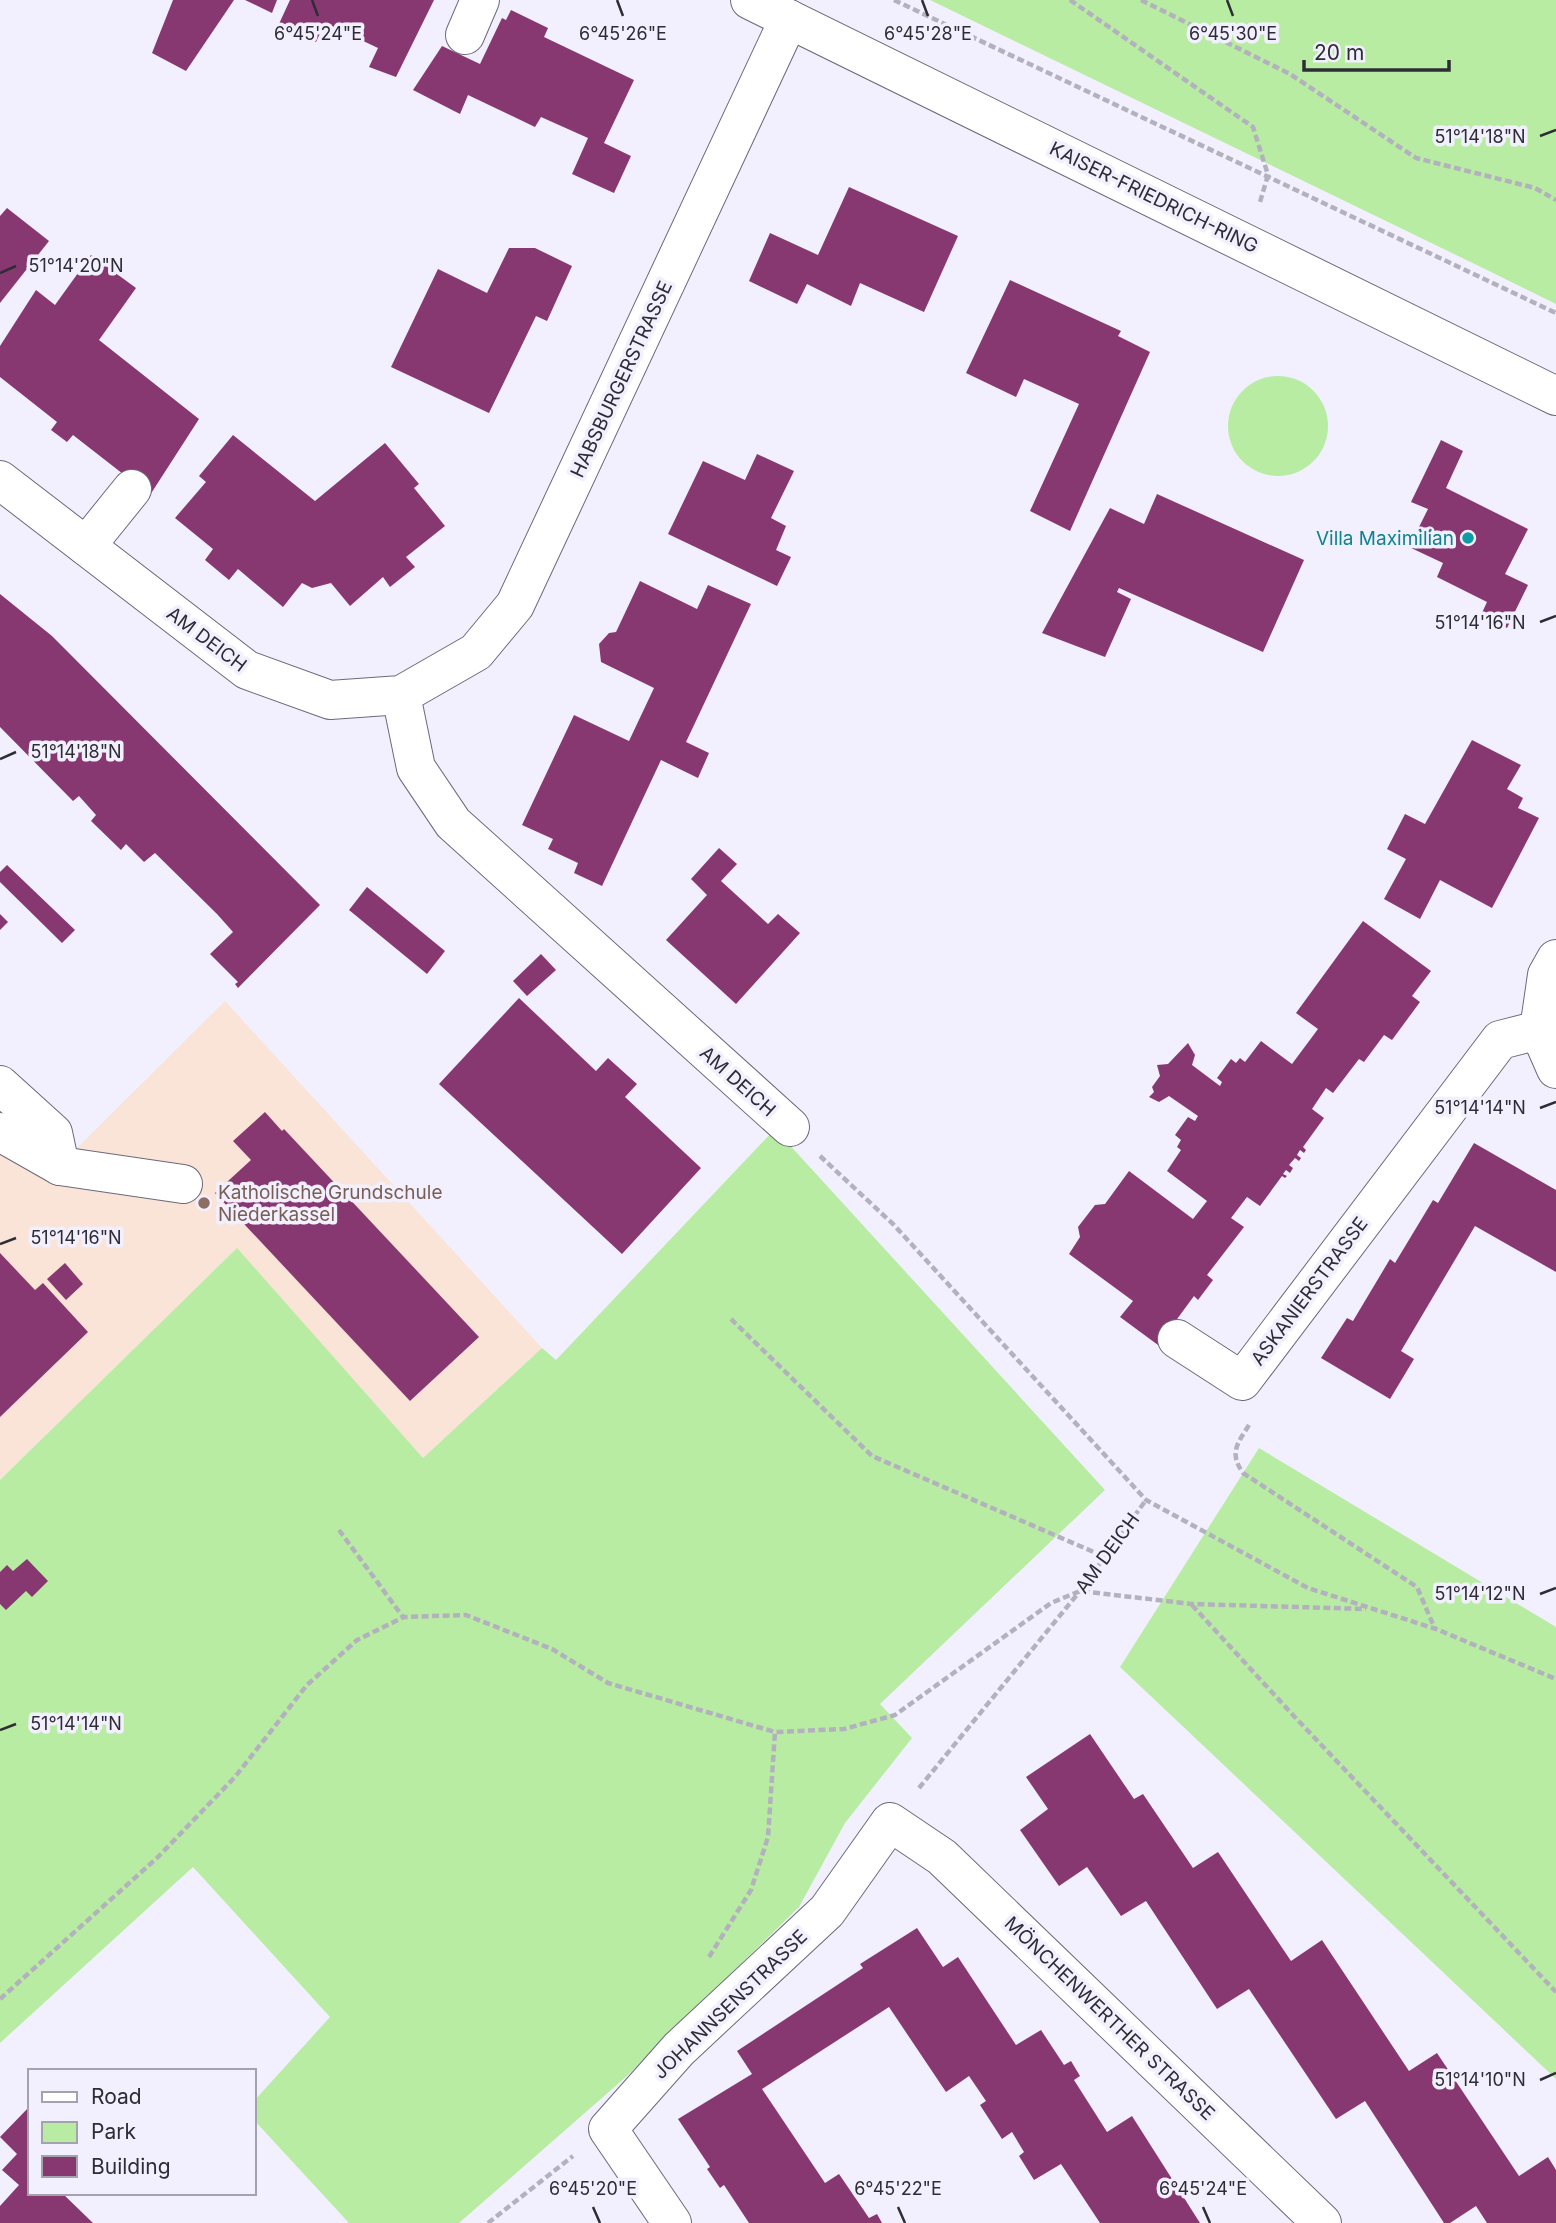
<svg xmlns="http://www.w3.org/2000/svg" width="1556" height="2223" font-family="Inter,sans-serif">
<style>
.education{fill:#fae3d7}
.green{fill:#b8eca3}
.building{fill:#883871}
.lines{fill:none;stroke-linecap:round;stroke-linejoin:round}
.minor-casing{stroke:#6c697b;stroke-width:40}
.path{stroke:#b3b1bd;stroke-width:4.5;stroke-dasharray:7 3.5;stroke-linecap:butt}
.minor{stroke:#fff;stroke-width:38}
.ticks{fill:none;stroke:#2e2c34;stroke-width:2.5}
.culture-dot{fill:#0f9aa8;stroke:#f2f0fe;stroke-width:2.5}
.education-dot{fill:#8d6e63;stroke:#f2f0fe;stroke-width:2.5}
.labels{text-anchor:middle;stroke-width:7;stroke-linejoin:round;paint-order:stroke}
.street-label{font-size:19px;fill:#2e2c34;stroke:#f2f0fe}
.culture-label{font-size:19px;fill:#0d838f;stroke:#f2f0fe;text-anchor:end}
.education-label{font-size:19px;fill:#785e54;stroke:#f2f0fe;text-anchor:start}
.ticks-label{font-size:18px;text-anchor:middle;fill:#2e2c34;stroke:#f2f0fe;stroke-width:7;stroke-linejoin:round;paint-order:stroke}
</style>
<rect width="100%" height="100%" fill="#f2f0fe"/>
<path class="education" d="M225 1001 542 1348 423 1458 236 1249 0 1480V1123L68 1157Z"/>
<g class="green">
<path d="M930 0H1556V304L1487 270Z"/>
<circle cx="1278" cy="426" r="50"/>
<path d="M775 1129 1105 1490 880 1704 912 1738 845 1823 799 1907 627 2076 459 2223H349L254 2120V2101L330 2017 193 1867 0 2043V1480L237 1248 423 1458 542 1348 556 1360Z"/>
<path d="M1259 1448 1556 1627V2079L1120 1667Z"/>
</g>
<g class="building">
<path d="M173 0H234L186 71 152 53Z"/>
<path d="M245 0H277L272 13Z"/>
<path d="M290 0H434L396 77 369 67 378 48 325 23 316 42 278 26Z"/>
<path d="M511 10 548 28 544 37 634 80 604 143 631 156 614 193 572 174 588 138 541 117 535 127 468 95 460 114 413 90 442 46 480 64 502 18 506 20Z"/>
<path d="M849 187 958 236 924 312 860 283 851 306 807 284 797 304 749 281 770 233 818 255Z"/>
<path d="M7 208 49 241 0 303V216Z"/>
<path d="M509 248H535L572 266 547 321 536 316 489 413 391 367 438 269 487 293Z"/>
<path d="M91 255 136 288 99 340 199 419 150 495 73 435 67 442 51 430 57 422 0 377V346L36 290 55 305Z"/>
<path d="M1010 280 1121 331 1118 336 1150 352 1070 531 1030 511 1079 404 1024 379 1016 397 966 373Z"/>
<path d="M233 435 315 501 385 443 419 484 414 488 445 526 406 557 415 567 390 587 383 577 350 606 331 583 312 588 302 583 283 607 238 569 229 580 205 560 213 549 175 518 206 482 199 476Z"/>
<path d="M1441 440 1463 451 1446 488 1528 529 1505 574 1528 585 1507 628 1481 615 1487 602 1437 577 1443 563 1409 547 1428 509 1411 502Z"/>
<path d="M757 454 794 471 771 518 786 526 776 550 791 557 777 586 668 534 703 461 745 480Z"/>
<path d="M1157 494 1304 560 1263 652 1119 588 1117 592 1131 599 1105 657 1042 633 1110 508 1144 524Z"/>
<path d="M640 581 697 609 708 585 751 604 686 742 709 753 698 778 661 760 602 886 574 873 578 863 548 849 553 839 522 825 574 715 629 741 654 688 601 662 599 644 609 633 616 632Z"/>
<path d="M0 594 52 636 320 905 238 988 235 984 238 982 210 954 233 932 217 914 155 853 144 862 126 844 121 850 91 821 96 815 79 796 73 801 0 727Z"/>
<path d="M1472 740 1521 765 1507 789 1523 798 1518 808 1539 818 1492 908 1440 880 1420 919 1384 899 1406 859 1387 849 1405 814 1425 824Z"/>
<path d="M719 848 737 864 721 881 768 924 778 914 800 933 736 1004 666 940 707 895 691 879Z"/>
<path d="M7 865 75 930 62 943 0 882V872Z"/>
<path d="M367 887 445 951 427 974 349 910Z"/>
<path d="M0 914 8 922 0 930Z"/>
<path d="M1363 921 1431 971 1412 996 1420 1002 1392 1040 1384 1035 1364 1062 1359 1059 1333 1093 1326 1088 1312 1109 1324 1118 1303 1147 1306 1150 1304 1153 1300 1150 1297 1155 1301 1158 1299 1161 1295 1158 1289 1165 1293 1168 1290 1173 1286 1170 1283 1174 1287 1176 1285 1178 1282 1176 1260 1206 1247 1197 1231 1218 1244 1227 1207 1275 1213 1280 1198 1300 1194 1296 1158 1345 1120 1317 1133 1301 1069 1254 1080 1237 1078 1227 1095 1205 1105 1204 1129 1171 1193 1219 1207 1201 1167 1171 1181 1150 1177 1147 1181 1140 1175 1135 1188 1117 1195 1121 1198 1116 1169 1096 1159 1102 1149 1097 1154 1092 1152 1087 1160 1076 1157 1065 1168 1064 1188 1043 1195 1055 1192 1065 1220 1086 1222 1082 1217 1078 1231 1059 1236 1063 1240 1058 1245 1062 1261 1041 1292 1064 1318 1029 1296 1013Z"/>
<path d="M541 954 556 970 527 996 513 981Z"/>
<path d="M519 998 596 1071 608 1058 637 1084 625 1097 701 1168 622 1254 439 1084Z"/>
<path d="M265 1112 282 1131 284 1129 479 1337 410 1401 215 1193 251 1160 233 1141Z"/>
<path d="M1474 1143 1556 1190V1272L1475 1226 1401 1351 1414 1359 1390 1399 1321 1358 1347 1318 1353 1321 1390 1259 1395 1263 1433 1200 1438 1203Z"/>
<path d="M0 1253 35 1290 43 1283 88 1332 0 1417Z"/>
<path d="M65 1263 83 1284 66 1300 47 1279Z"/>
<path d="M27 1559 48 1581 32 1597 26 1591 6 1610 0 1604V1572L7 1565 13 1571Z"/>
<path d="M1090 1734 1134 1799 1143 1794 1193 1868 1218 1852 1291 1961 1322 1940 1409 2071 1437 2053 1519 2176 1548 2157 1556 2170V2223H1487L1476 2206 1450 2223H1444L1365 2101 1336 2119 1249 1989 1217 2009 1146 1901 1121 1916 1087 1867 1059 1886 1020 1830 1048 1809 1026 1777Z"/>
<path d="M917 1928 943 1967 958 1957 1016 2045 1041 2030 1064 2065 1071 2061 1080 2076 1074 2080 1107 2132 1132 2116 1200 2223H1100L1061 2164 1034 2180 1019 2156 1024 2152 1012 2132 1002 2139 980 2105 986 2101 969 2076 946 2092 889 2007 762 2089 825 2183 839 2174 869 2218 877 2214 882 2223H749L724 2185 720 2188 707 2169 710 2167 678 2119 752 2074 737 2051 863 1968 860 1964Z"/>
<path d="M30 2106V2193H62L93 2223H0V2206L19 2185 2 2170 17 2154 0 2137Z"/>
</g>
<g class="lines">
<g class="minor-casing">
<g id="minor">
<path d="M750 0 1556 396"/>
<path d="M465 35 480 0"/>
<path d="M0 480 247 670 330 700 401 695 476 652 515 605 789 19"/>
<path d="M86 546 132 489"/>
<path d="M401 695 416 768 453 823 790 1127"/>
<path d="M1539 1030 1547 975 1556 959"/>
<path d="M1539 1030 1556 1069"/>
<path d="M0 1085 53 1133 60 1166"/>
<path d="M0 1132 60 1166 183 1184"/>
<path d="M1177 1339 1242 1381 1500 1040 1539 1030"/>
<path d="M672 2223 608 2129 679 2049 827 1911 890 1822 942 1857 1322 2223"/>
</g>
</g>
<g class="path">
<path d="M894 0 1556 313"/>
<path d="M1070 0 1253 127 1268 175 1260 202"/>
<path d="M1141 0 1290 74 1416 158 1535 188 1556 200"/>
<path d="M820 1156 893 1224 1146 1500 1308 1588 1436 1629 1556 1679"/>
<path d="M731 1319 872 1456 1103 1556"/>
<path d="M1249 1425C1237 1444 1229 1453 1243 1473L1417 1587 1435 1629"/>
<path d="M339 1530 403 1617"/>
<path d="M1192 1605 1291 1713 1556 1992"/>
<path d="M919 1788 1080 1591 1146 1500"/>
<path d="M709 1957 751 1890 768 1837 775 1732 844 1729 895 1715 1051 1603 1080 1591 1192 1604 1366 1609"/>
<path d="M0 1999 157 1858 235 1777 307 1685 357 1640 404 1617 466 1615 552 1649 608 1683 775 1732"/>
<path d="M488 2223 573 2156"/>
</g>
<use href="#minor" class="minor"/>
</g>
<path class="ticks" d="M312 0 318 16M617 0 623 16M922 0 928 16M1227 0 1233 16M1540 136 1556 130M0 273 16 266M1540 622 1556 616M0 759 16 752M1540 1108 1556 1102M0 1244 16 1238M1540 1594 1556 1588M0 1730 16 1724M1540 2080 1556 2073M593 2207 600 2223M898 2207 905 2223M1203 2207 1210 2223"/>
<circle class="culture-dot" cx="1468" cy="538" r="7"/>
<circle class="education-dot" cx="204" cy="1203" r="7"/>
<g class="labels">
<g class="street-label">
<text transform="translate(1154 197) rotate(26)" y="7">KAISER-FRIEDRICH-RING</text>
<text transform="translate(621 379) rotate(-65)" y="7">HABSBURGERSTRASSE</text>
<text transform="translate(207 639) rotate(37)" y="7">AM DEICH</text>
<text transform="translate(738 1081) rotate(42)" y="7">AM DEICH</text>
<text transform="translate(1309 1291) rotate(-53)" y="7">ASKANIERSTRASSE</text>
<text transform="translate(1107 1553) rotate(-54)" y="7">AM DEICH</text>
<text transform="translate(730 2004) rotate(-44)" y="7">JOHANNSENSTRASSE</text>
<text transform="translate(1110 2018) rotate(44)" y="7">MÖNCHENWERTHER STRASSE</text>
</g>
<g class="culture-label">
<text x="1454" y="545">Villa Maximilian</text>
</g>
<g class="education-label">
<text x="218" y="1199">Katholische Grundschule<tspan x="218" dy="22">Niederkassel</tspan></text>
</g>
</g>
<g class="ticks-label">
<text x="318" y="40">6°45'24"E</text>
<text x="623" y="40">6°45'26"E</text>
<text x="928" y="40">6°45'28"E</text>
<text x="1233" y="40">6°45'30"E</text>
<text x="1480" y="143">51°14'18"N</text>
<text x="76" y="272">51°14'20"N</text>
<text x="1480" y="629">51°14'16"N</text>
<text x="76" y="758">51°14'18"N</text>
<text x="1480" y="1114">51°14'14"N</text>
<text x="76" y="1244">51°14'16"N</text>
<text x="1480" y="1600">51°14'12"N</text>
<text x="76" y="1730">51°14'14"N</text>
<text x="1480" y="2086">51°14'10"N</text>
<text x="593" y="2195">6°45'20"E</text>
<text x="898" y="2195">6°45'22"E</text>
<text x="1203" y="2195">6°45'24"E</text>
</g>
<rect x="28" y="2069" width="228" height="126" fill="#f2f0fe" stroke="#a4a2ad" stroke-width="2"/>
<rect x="42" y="2092" width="35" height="10" fill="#ffffff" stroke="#a4a2ad" stroke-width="2"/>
<text x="91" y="2104" font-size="21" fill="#2e2c34">Road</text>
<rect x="42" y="2122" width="35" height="21" fill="#b8eca3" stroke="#a4a2ad" stroke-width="2"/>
<text x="91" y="2139" font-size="21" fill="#2e2c34">Park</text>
<rect x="42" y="2156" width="35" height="21" fill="#883871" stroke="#a4a2ad" stroke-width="2"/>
<text x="91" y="2174" font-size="21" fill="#2e2c34">Building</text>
<path d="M1304 60v10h145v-10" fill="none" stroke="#2e2c34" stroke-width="3.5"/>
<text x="1314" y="60" font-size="21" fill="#2e2c34" stroke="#f2f0fe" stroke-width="5" paint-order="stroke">20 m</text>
</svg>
